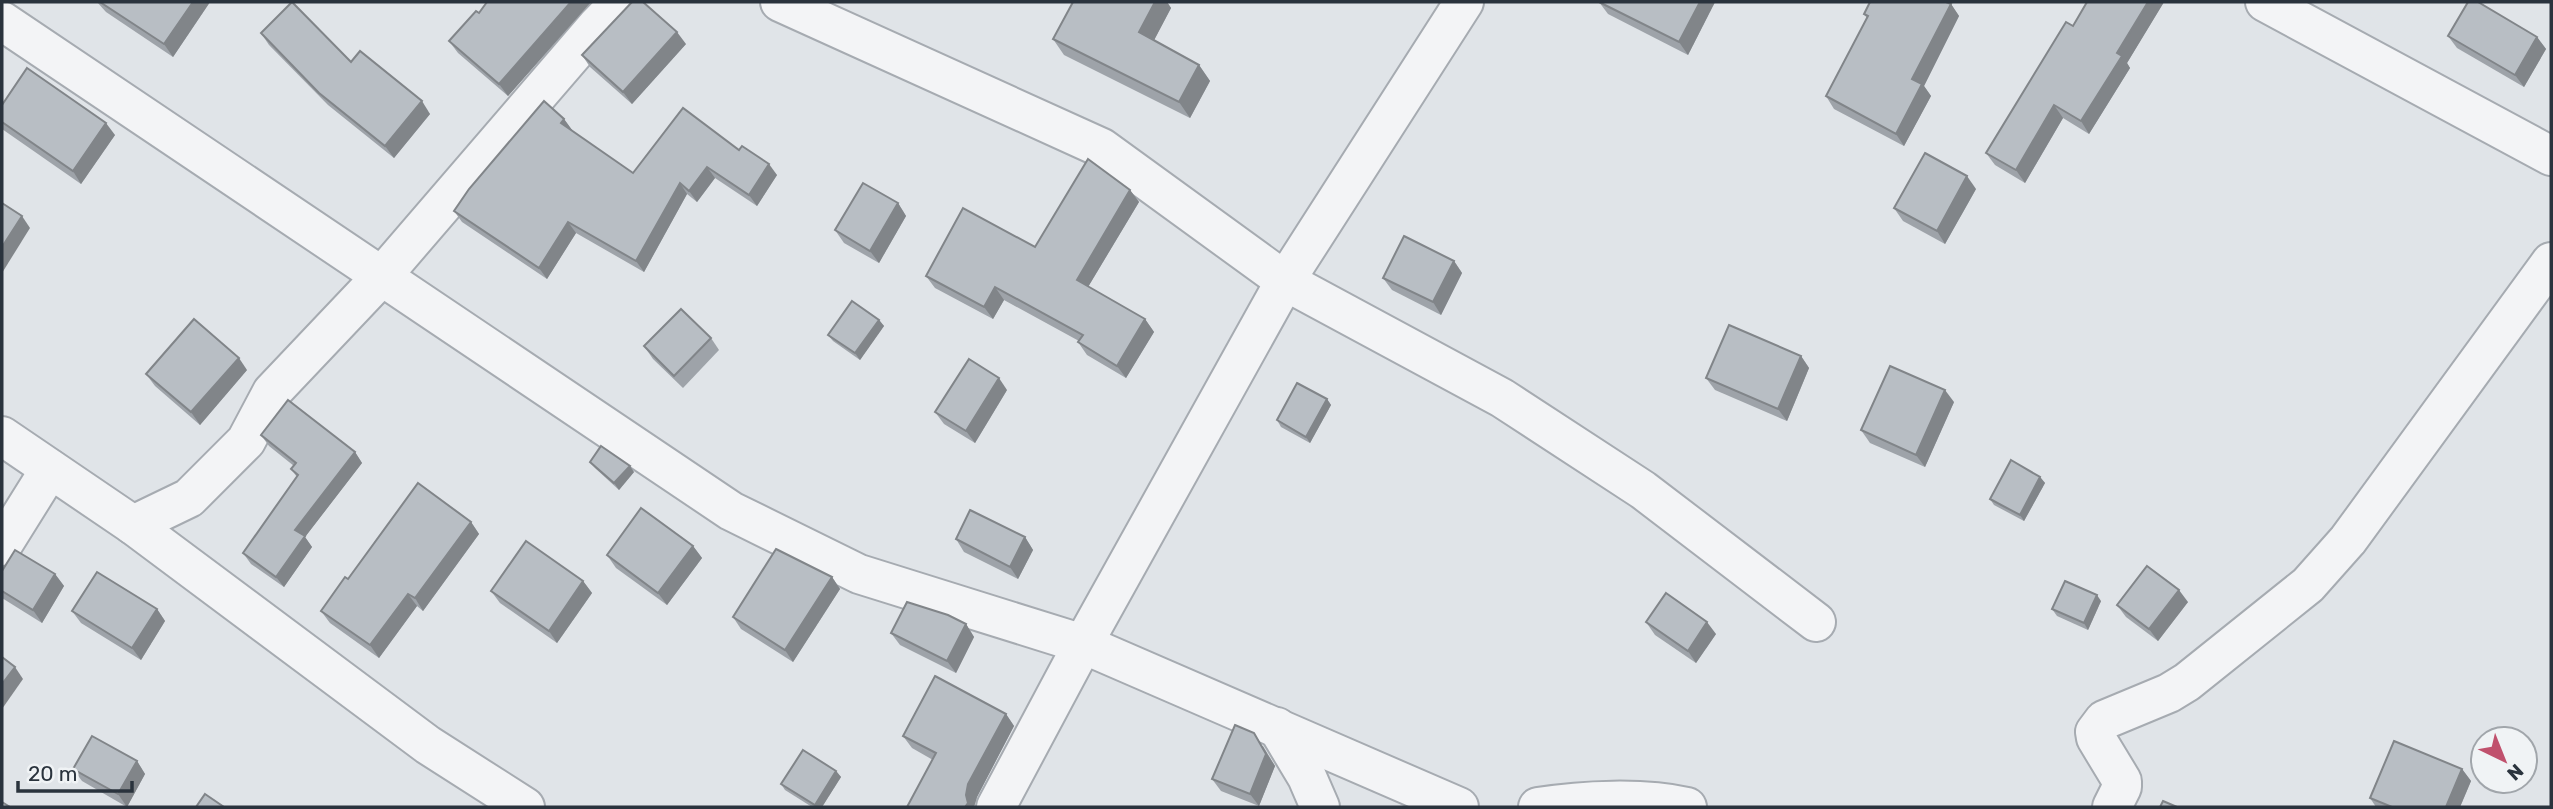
<svg xmlns="http://www.w3.org/2000/svg" width="2553" height="809" font-family="Rubik,sans-serif">
<style>
.lines{fill:none;stroke-linecap:round;stroke-linejoin:round}
.minor-casing{stroke:#a6abb1;stroke-width:42}
.minor{stroke:#f3f4f6;stroke-width:38}
.wall{fill:#9ea3a9}
.shaded-wall{fill:#818589}
.building{fill:#b8bec4;stroke:#818589;stroke-width:2}
</style>
<rect width="100%" height="100%" fill="#e0e4e8"/>
<g class="lines">
<g class="minor-casing">
<g id="minor">
<path d="M780 2 1102 148 1285 281 1502 398 1643 490 1816 622"/>
<path d="M2265 2 2551 156"/>
<path d="M2 21 731 511 859 574 1083 644 1459 807"/>
<path d="M2 436 133 525 428 745 525 807"/>
<path d="M133 525 189 498 246 441 272 392 381 277 597 26 620 2"/>
<path d="M2 546 50 469"/>
<path d="M1277 727 1307 777 1320 807"/>
<path d="M996 807 1083 644 1285 281 1464 2"/>
<path d="M1538 807C1582 800 1644 797 1687 807"/>
<path d="M2112 807 2122 787V781L2096 738 2095 732 2104 720 2169 693 2187 682 2308 585 2348 540 2551 262"/>
</g>
</g>
<use href="#minor" class="minor"/>
</g>
<g class="wall">
<path d="M97 2H210L173 57 106 12Z"/>
<path d="M487 2H591L508 96 458 53 449 41 479 13Z"/>
<path d="M1073 2H1167L1171 8 1154 40 1199 65 1210 81 1190 118 1064 55 1053 39Z"/>
<path d="M1599 2H1715L1688 55 1608 14Z"/>
<path d="M2087 2H2164L2127 63 2130 68 2089 134 2063 118 2025 183 1995 165 1986 153 2073 26Z"/>
<path d="M1951 4 1959 16 1924 86 1931 96 1904 146 1834 109 1826 96 1867 18 1864 14Z"/>
<path d="M261 33 351 62 430 114 394 158 328 105 269 45Z"/>
<path d="M2448 36 2537 37 2546 49 2524 87 2457 48Z"/>
<path d="M686 44 632 104 590 67 582 55Z"/>
<path d="M2 105 115 135 81 184 2 129Z"/>
<path d="M564 119 572 130 571 131 633 173 739 150 777 175 757 206 715 178 697 202 687 194 644 272 576 233 547 279 462 222 454 211Z"/>
<path d="M1976 189 1945 244 1903 221 1894 208Z"/>
<path d="M1130 190 1139 202 1088 287 1145 319 1154 332 1126 378 1087 355 1078 342 1079 341 1004 300 993 319 935 288 926 276 1035 247Z"/>
<path d="M898 203 906 216 879 263 844 243 835 230Z"/>
<path d="M1454 261 1462 273 1441 315 1392 290 1383 278Z"/>
<path d="M879 320 884 326 860 360 833 341 828 335Z"/>
<path d="M711 338 719 350 683 388 653 359 644 346Z"/>
<path d="M1801 356 1809 368 1787 421 1715 390 1706 378Z"/>
<path d="M247 370 200 425 155 386 146 374Z"/>
<path d="M1007 390 975 443 944 424 935 412Z"/>
<path d="M1327 399 1331 405 1310 443 1281 427 1277 420Z"/>
<path d="M1954 402 1925 467 1870 443 1861 430Z"/>
<path d="M261 435 355 452 362 463 305 537 312 547 284 587 251 564 243 553 297 477 291 469 294 466 269 446Z"/>
<path d="M590 462 634 472 619 490 595 468Z"/>
<path d="M2040 477 2045 483 2024 521 1994 505 1990 499Z"/>
<path d="M471 522 479 534 423 611 417 606 379 658 330 623 321 611 348 579Z"/>
<path d="M1025 537 1033 550 1018 579 964 552 956 539Z"/>
<path d="M693 546 702 558 667 605 616 568 607 555Z"/>
<path d="M2 571 55 574 64 586 42 623 2 598Z"/>
<path d="M832 577 840 589 793 662 741 629 733 617Z"/>
<path d="M583 581 592 593 557 643 500 603 491 591Z"/>
<path d="M2101 601 2088 630 2057 616 2052 609Z"/>
<path d="M2188 602 2158 641 2126 617 2117 605Z"/>
<path d="M157 609 165 621 141 660 81 623 72 611Z"/>
<path d="M1646 622 1716 634 1696 663 1655 635Z"/>
<path d="M966 624 974 637 956 673 900 645 891 633Z"/>
<path d="M1006 714 1014 726 977 797 974 807 933 760 912 748 903 736Z"/>
<path d="M1263 746 1275 766 1259 806 1221 791 1212 779Z"/>
<path d="M137 761 145 774 127 807 82 781 73 769Z"/>
<path d="M2462 769 2471 781 2460 807H2376L2370 798Z"/>
<path d="M836 771 841 777 822 807H812L785 790 781 784Z"/>
</g>
<g class="shaded-wall">
<path d="M193 2H210L173 57 164 44Z"/>
<path d="M571 2H591L508 96 499 84Z"/>
<path d="M1155 2H1167L1171 8 1150 48 1139 32Z"/>
<path d="M1700 2H1715L1688 55 1679 42Z"/>
<path d="M2148 2H2164L2127 63 2130 68 2089 134 2081 121 2117 53Z"/>
<path d="M1951 4 1959 16 1924 86 1931 96 1904 146 1896 134 1912 79Z"/>
<path d="M677 32 686 44 632 104 623 92Z"/>
<path d="M2537 37 2546 49 2524 87 2515 75Z"/>
<path d="M1199 65 1210 81 1190 118 1179 102Z"/>
<path d="M422 101 430 114 394 158 385 146Z"/>
<path d="M2054 105 2063 118 2025 183 2016 170Z"/>
<path d="M564 119 572 130 568 134 561 123Z"/>
<path d="M106 123 115 135 81 184 73 171Z"/>
<path d="M769 164 777 175 757 206 749 195Z"/>
<path d="M707 167 715 178 697 202 689 191Z"/>
<path d="M1967 176 1976 189 1945 244 1937 231Z"/>
<path d="M680 183 687 194 644 272 636 261Z"/>
<path d="M1130 190 1139 202 1085 292 1077 280Z"/>
<path d="M898 203 906 216 879 263 870 251Z"/>
<path d="M22 216 30 228 2 273V247Z"/>
<path d="M568 222 576 233 547 279 539 268Z"/>
<path d="M1454 261 1462 273 1441 315 1433 302Z"/>
<path d="M995 287 1004 300 993 319 984 307Z"/>
<path d="M1145 319 1154 332 1126 378 1117 366Z"/>
<path d="M879 320 884 326 860 360 855 353Z"/>
<path d="M1801 356 1809 368 1787 421 1778 409Z"/>
<path d="M239 358 247 370 200 425 191 412Z"/>
<path d="M999 378 1007 390 975 443 966 431Z"/>
<path d="M1945 390 1954 402 1925 467 1916 455Z"/>
<path d="M1327 399 1331 405 1310 443 1306 437Z"/>
<path d="M355 452 362 463 305 537 312 547 284 587 276 577 295 530Z"/>
<path d="M630 466 634 472 619 490 614 483Z"/>
<path d="M2040 477 2045 483 2024 521 2020 515Z"/>
<path d="M471 522 479 534 423 611 415 598Z"/>
<path d="M1025 537 1033 550 1018 579 1010 567Z"/>
<path d="M693 546 702 558 667 605 658 593Z"/>
<path d="M55 574 64 586 42 623 33 610Z"/>
<path d="M832 577 840 589 793 662 785 650Z"/>
<path d="M583 581 592 593 557 643 549 631Z"/>
<path d="M2179 590 2188 602 2158 641 2149 629Z"/>
<path d="M408 594 417 606 379 658 370 645Z"/>
<path d="M2097 595 2101 601 2088 630 2084 623Z"/>
<path d="M157 609 165 621 141 660 132 648Z"/>
<path d="M1707 622 1716 634 1696 663 1688 651Z"/>
<path d="M966 624 974 637 956 673 947 661Z"/>
<path d="M15 667 23 679 2 709V684Z"/>
<path d="M1006 714 1014 726 977 797 974 807H965L966 795 968 784Z"/>
<path d="M1254 733 1275 766 1259 806 1250 794Z"/>
<path d="M137 761 145 774 127 807 118 794Z"/>
<path d="M2462 769 2471 781 2460 807H2446Z"/>
<path d="M836 771 841 777 822 807H816L815 805Z"/>
</g>
<g class="building">
<path d="M100 2H193L164 44Z"/>
<path d="M292 2 351 62 360 51 422 101 385 146 319 93 261 33Z"/>
<path d="M487 2H571L499 84 449 41 476 11 479 13Z"/>
<path d="M632 2H643L677 32 623 92 582 55Z"/>
<path d="M1073 2H1155L1139 32 1199 65 1179 102 1053 39Z"/>
<path d="M1599 2H1700L1679 42Z"/>
<path d="M1870 2H1946L1951 4 1912 79 1922 84 1896 134 1826 96 1868 16 1864 14Z"/>
<path d="M2087 2H2148L2117 53 2122 56 2081 121 2054 105 2016 170 1986 153 2066 22 2073 26Z"/>
<path d="M2468 2H2478L2537 37 2515 75 2448 36Z"/>
<path d="M27 68 106 123 73 171 2 122V105Z"/>
<path d="M544 101 564 119 561 123 633 173 683 108 739 150 742 146 769 164 749 195 707 167 689 191 680 183 636 261 568 222 539 268 454 211 469 189Z"/>
<path d="M1925 153 1967 176 1937 231 1894 208Z"/>
<path d="M1088 159 1130 190 1077 280 1145 319 1117 366 1078 342 1083 335 995 287 984 307 926 276 963 208 1035 247Z"/>
<path d="M863 183 898 203 870 251 835 230Z"/>
<path d="M2 203 22 216 2 247Z"/>
<path d="M1404 236 1454 261 1433 302 1383 278Z"/>
<path d="M852 301 879 320 855 353 828 335Z"/>
<path d="M681 309 711 338 674 376 644 346Z"/>
<path d="M194 319 239 358 191 412 146 374Z"/>
<path d="M1729 325 1801 356 1778 409 1706 378Z"/>
<path d="M969 359 999 378 966 431 935 412Z"/>
<path d="M1890 366 1945 390 1916 455 1861 430Z"/>
<path d="M1297 383 1327 399 1306 437 1277 420Z"/>
<path d="M288 400 355 452 295 530 305 536 276 577 243 553 298 475 291 469 296 463 261 435Z"/>
<path d="M601 446 630 466 614 483 590 462Z"/>
<path d="M2011 460 2040 477 2020 515 1990 499Z"/>
<path d="M418 483 471 522 415 598 408 594 370 645 321 611 345 577 348 579Z"/>
<path d="M641 508 693 546 658 593 607 555Z"/>
<path d="M970 510 1025 537 1010 567 956 539Z"/>
<path d="M526 541 583 581 549 631 491 591Z"/>
<path d="M776 549 832 577 785 650 733 617Z"/>
<path d="M15 550 55 574 33 610 2 591V571Z"/>
<path d="M2147 566 2179 590 2149 629 2117 605Z"/>
<path d="M97 572 157 609 132 648 72 611Z"/>
<path d="M2065 581 2097 595 2084 623 2052 609Z"/>
<path d="M1666 593 1707 622 1688 651 1646 622Z"/>
<path d="M907 602 948 615 966 624 947 661 891 633Z"/>
<path d="M2 657 15 667 2 684Z"/>
<path d="M935 676 1006 714 968 784 966 795 968 803 965 807H907L936 753 903 736Z"/>
<path d="M1235 725 1254 733 1266 754 1250 794 1212 779Z"/>
<path d="M92 736 137 761 118 794 73 769Z"/>
<path d="M2394 741 2462 769 2446 807H2392L2370 798Z"/>
<path d="M803 750 836 771 815 805 781 784Z"/>
<path d="M205 794 224 807H196Z"/>
<path d="M2163 801 2177 807H2160Z"/>
<path d="M2 802 10 807H2Z"/>
</g>
<rect width="2553" height="809" fill="none" stroke="#2a333d" stroke-width="7"/>
<g transform="translate(2504 760) rotate(137)"><circle r="33" fill="#f0f3f5" stroke="#a1a6ab" stroke-width="2"/>
<path d="M0-5L12 26L0 18L-12 26Z" fill="#c0516d"/>
<text y="-10" font-size="19" font-weight="bold" text-anchor="middle" fill="#2a333d">N</text>
</g>
<path d="M18 781v10h114v-10" fill="none" stroke="#2a333d" stroke-width="3.5"/>
<text x="28" y="781" font-size="21" fill="#2a333d" stroke="#f0f3f5" stroke-width="5" paint-order="stroke">20 m</text>
</svg>
